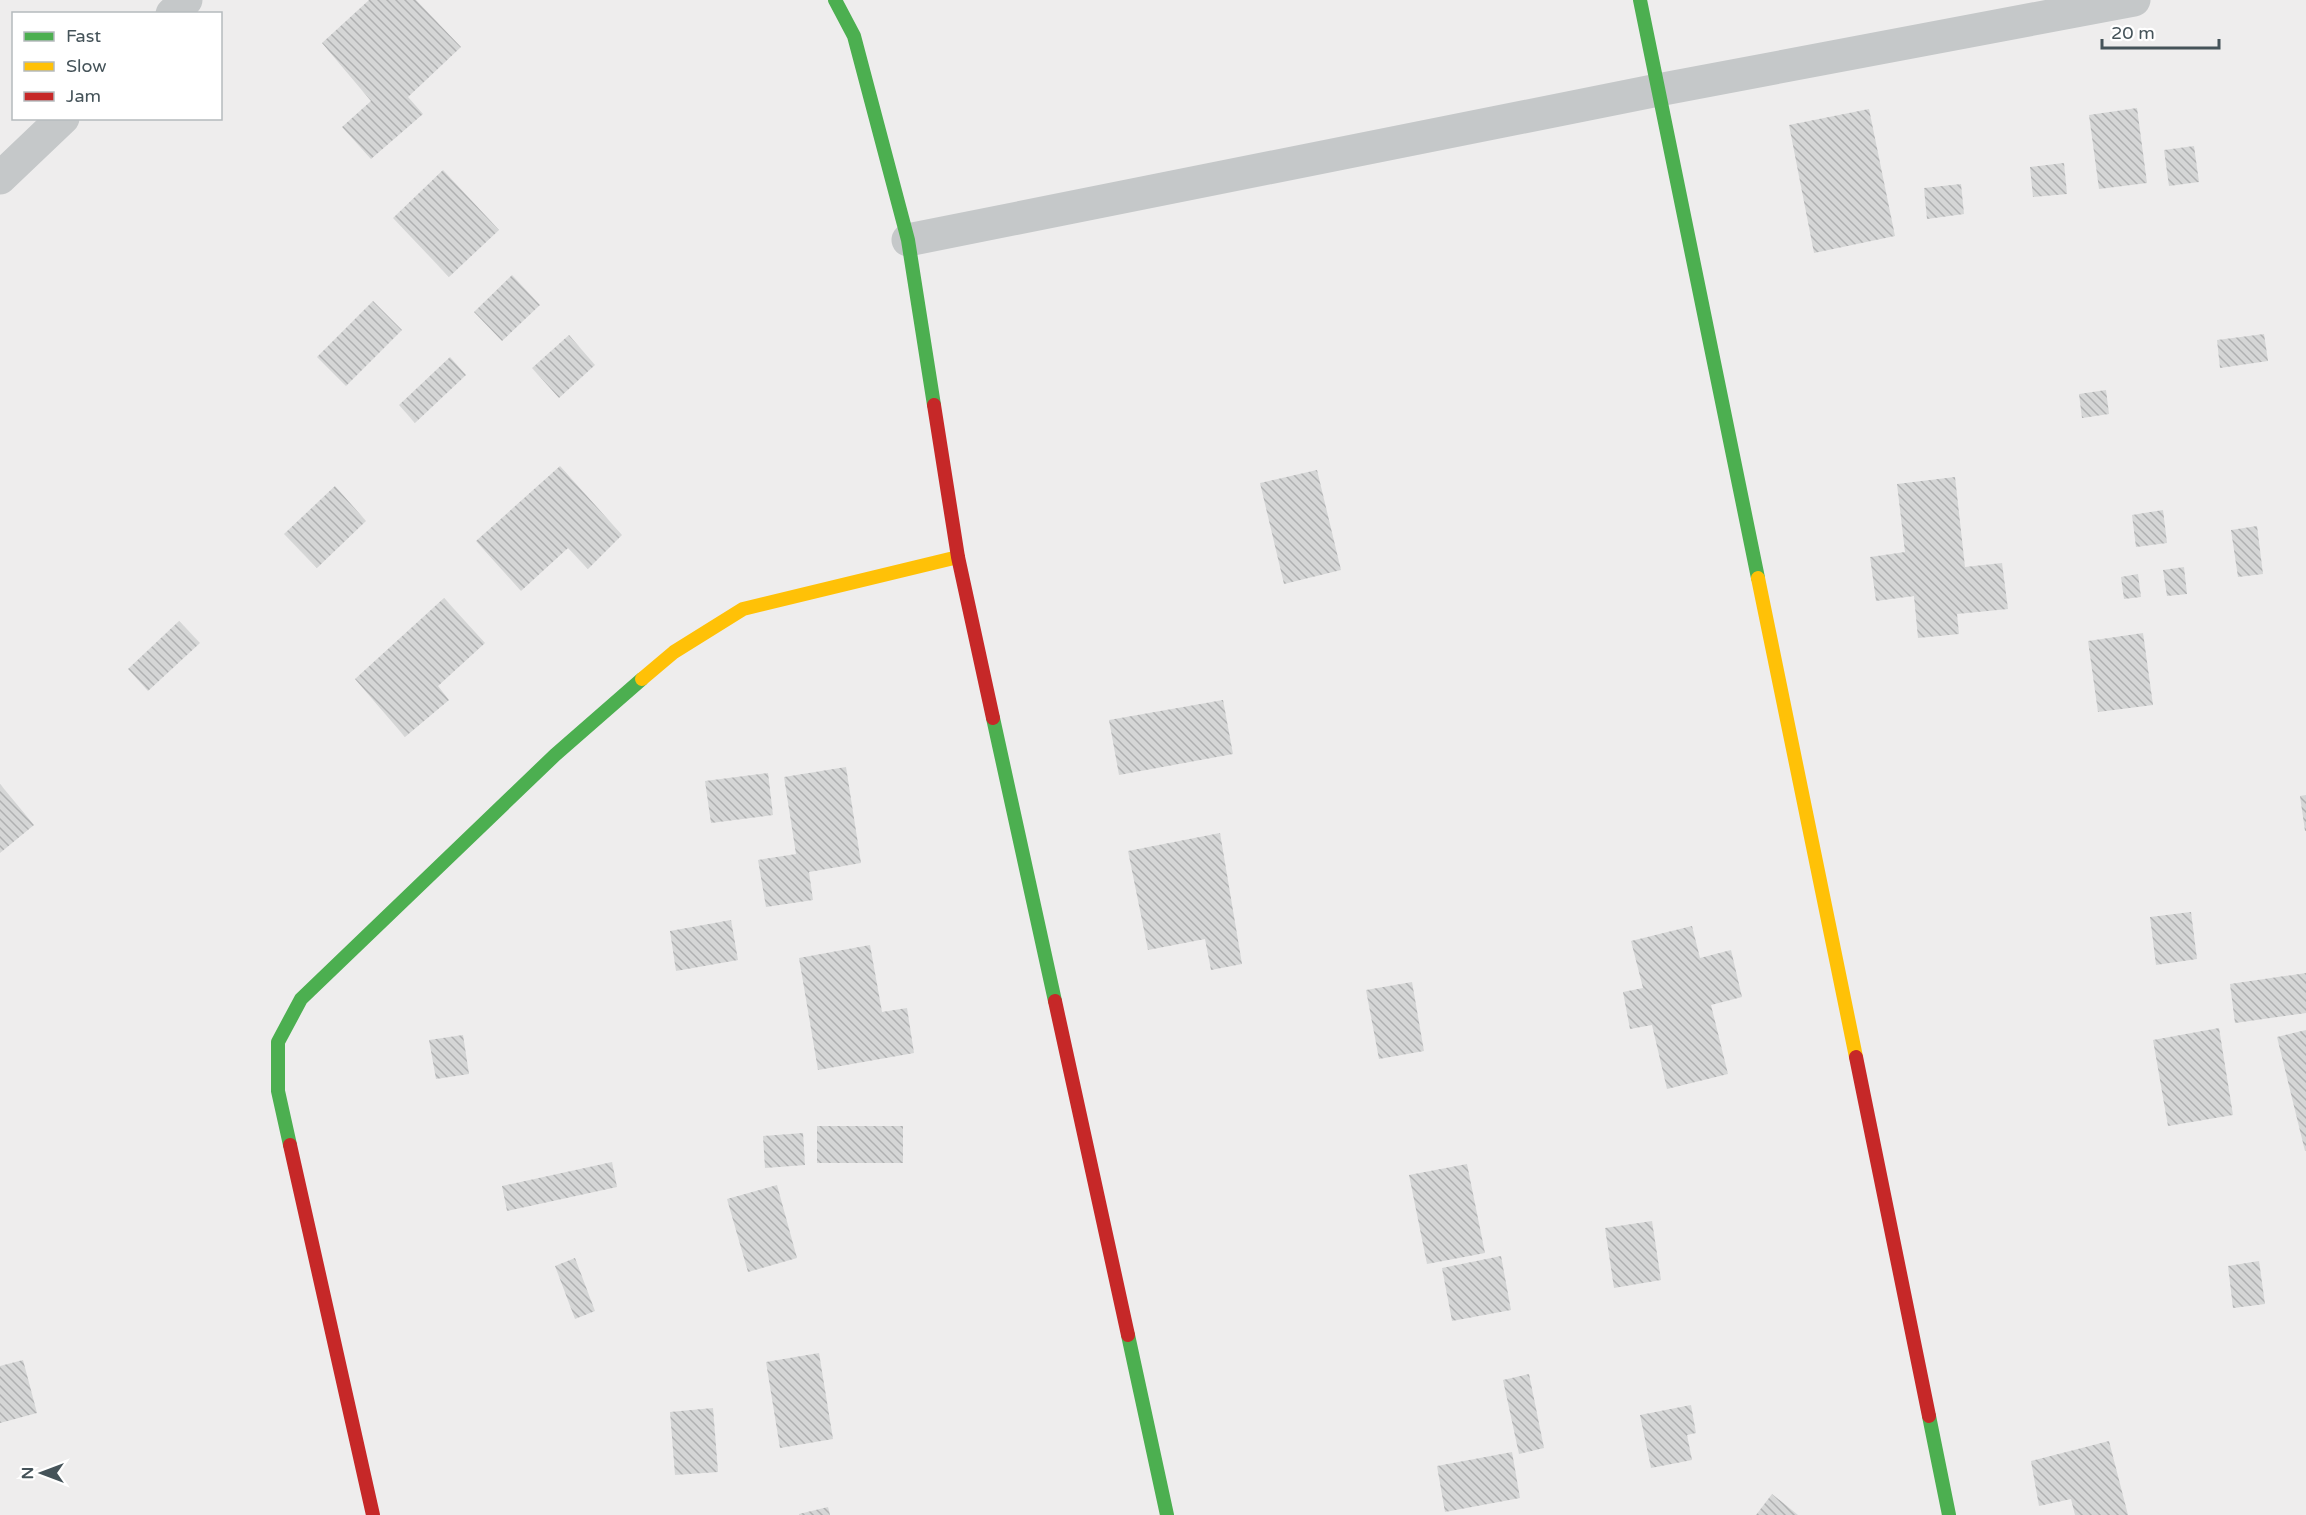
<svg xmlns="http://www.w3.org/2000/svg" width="2306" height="1515" font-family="'Varela Round',sans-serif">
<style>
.building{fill:url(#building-back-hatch)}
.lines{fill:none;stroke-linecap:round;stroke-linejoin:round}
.street{stroke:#c5c8c9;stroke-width:33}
.fast{stroke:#4caf50;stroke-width:14}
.slow{stroke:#ffc107;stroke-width:14}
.jam{stroke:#c62828;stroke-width:14}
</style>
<defs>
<pattern id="building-back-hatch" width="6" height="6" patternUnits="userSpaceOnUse" patternTransform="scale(1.5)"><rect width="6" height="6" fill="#d5d6d6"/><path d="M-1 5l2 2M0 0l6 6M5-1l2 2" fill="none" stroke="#afb0b1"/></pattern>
</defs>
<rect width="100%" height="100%" fill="#eeeded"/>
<g class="building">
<path d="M369 0H416L461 47 408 97 423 114 371 159 342 127 371 101 322 43Z"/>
<path d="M2137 108 2147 183 2099 189 2089 115Z"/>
<path d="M1869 109 1895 236 1814 253 1789 125Z"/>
<path d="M2194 146 2199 182 2169 186 2164 150Z"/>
<path d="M2064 163 2067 194 2033 197 2030 167Z"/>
<path d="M443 170 499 230 449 277 393 218Z"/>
<path d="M1961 184 1964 214 1927 219 1924 188Z"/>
<path d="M512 275 540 305 502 341 474 312Z"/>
<path d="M373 301 402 330 346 386 317 357Z"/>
<path d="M2264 334 2268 361 2220 368 2217 340Z"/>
<path d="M569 335 595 365 559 398 532 368Z"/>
<path d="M450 357 466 375 415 423 399 405Z"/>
<path d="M2106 390 2109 414 2082 418 2079 394Z"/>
<path d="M560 466 622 535 588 569 568 548 521 591 476 541Z"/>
<path d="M1317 470 1341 570 1284 584 1260 483Z"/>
<path d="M1955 477 1965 567 2002 563 2008 609 1957 614 1959 634 1918 638 1914 596 1876 601 1870 557 1905 552 1897 484Z"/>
<path d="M335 486 366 521 317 568 284 534Z"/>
<path d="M2163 510 2167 543 2136 547 2132 515Z"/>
<path d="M2257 526 2263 574 2238 577 2231 530Z"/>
<path d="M2184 567 2187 594 2167 596 2163 570Z"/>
<path d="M2138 574 2141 597 2124 599 2121 577Z"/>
<path d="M444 598 485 643 438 686 449 700 405 737 355 679Z"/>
<path d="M179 621 200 643 148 691 128 669Z"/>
<path d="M2143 633 2153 705 2098 712 2088 641Z"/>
<path d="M1223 700 1233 754 1119 775 1109 720Z"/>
<path d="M846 767 861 863 809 872 813 900 766 907 758 860 796 854 784 777Z"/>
<path d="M768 773 773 815 711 823 705 781Z"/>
<path d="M0 784 34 825 0 853Z"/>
<path d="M2306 795V831H2305L2300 796Z"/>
<path d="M1220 833 1242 964 1211 970 1205 939 1148 950 1128 851Z"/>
<path d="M2191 912 2197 959 2156 965 2150 917Z"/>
<path d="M731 920 738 960 676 971 670 931Z"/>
<path d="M1692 926 1700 958 1731 950 1742 997 1711 1005 1728 1074 1667 1089 1652 1025 1630 1029 1623 992 1643 988 1631 941Z"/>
<path d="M870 945 882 1012 907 1008 914 1053 818 1070 799 958Z"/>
<path d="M2306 973V1013L2235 1023 2230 984Z"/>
<path d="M1412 982 1424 1051 1379 1059 1366 990Z"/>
<path d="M2219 1028 2233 1115 2168 1126 2153 1040Z"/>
<path d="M2306 1030V1151H2305L2277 1037Z"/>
<path d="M463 1035 469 1074 436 1079 429 1040Z"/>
<rect x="817" y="1126" width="86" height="37"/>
<path d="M803 1133 805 1165 765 1168 763 1136Z"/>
<path d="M612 1162 617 1187 507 1211 502 1186Z"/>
<path d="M1467 1164 1485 1253 1427 1264 1409 1175Z"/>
<path d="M777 1185 797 1258 748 1272 727 1199Z"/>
<path d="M1652 1221 1661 1280 1614 1288 1605 1228Z"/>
<path d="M1501 1256 1511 1310 1452 1321 1442 1268Z"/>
<path d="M575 1258 595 1311 575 1319 555 1266Z"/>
<path d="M2259 1261 2265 1304 2233 1308 2228 1266Z"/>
<path d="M819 1353 833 1439 780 1448 766 1362Z"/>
<path d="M23 1360 37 1413 0 1423V1366Z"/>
<path d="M1529 1374 1544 1448 1519 1454 1503 1380Z"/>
<path d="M1691 1405 1696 1433 1687 1435 1692 1460 1651 1468 1640 1415Z"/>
<path d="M713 1408 718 1472 675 1475 670 1412Z"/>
<path d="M2109 1441 2128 1515H2075L2071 1499 2039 1506 2031 1461Z"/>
<path d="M1512 1452 1520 1498 1445 1512 1437 1466Z"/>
<path d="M1772 1494 1798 1515H1756Z"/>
<path d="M828 1507 830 1515H799V1514Z"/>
</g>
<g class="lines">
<g class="street">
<path d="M172 14 186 0"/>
<path d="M0 178 63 118"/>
<path d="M908 240 1658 90 2134 0"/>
</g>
<g class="fast">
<path d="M835 0 854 36 908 240 934 405"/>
<path d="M1640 0 1758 578"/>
<path d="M993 718 1055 1001"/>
<path d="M290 1145 278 1091V1042L301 999 555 755 642 679"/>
<path d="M1128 1335 1167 1515"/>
<path d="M1929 1416 1949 1515"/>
</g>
<g class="slow">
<path d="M1758 578 1856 1057"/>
<path d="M642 679 674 652 743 609 958 557"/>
</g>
<g class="jam">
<path d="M934 405 958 557 993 718"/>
<path d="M1055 1001 1128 1335"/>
<path d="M1856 1057 1929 1416"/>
<path d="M290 1145 373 1515"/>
</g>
</g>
<rect x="12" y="12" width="210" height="108" fill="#ffffff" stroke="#b5babd" stroke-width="1.5"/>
<rect x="24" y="32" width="30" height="9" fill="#4caf50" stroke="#b5babd" stroke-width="1.5"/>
<text x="66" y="42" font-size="18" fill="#455359">Fast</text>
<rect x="24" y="62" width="30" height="9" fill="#ffc107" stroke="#b5babd" stroke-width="1.5"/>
<text x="66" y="72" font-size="18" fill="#455359">Slow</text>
<rect x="24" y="92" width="30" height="9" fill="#c62828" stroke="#b5babd" stroke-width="1.5"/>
<text x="66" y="102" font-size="18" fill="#455359">Jam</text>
<g transform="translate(42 1473) rotate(270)" stroke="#ffffff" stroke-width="4.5" paint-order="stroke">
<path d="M0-4.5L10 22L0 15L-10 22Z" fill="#455359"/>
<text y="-9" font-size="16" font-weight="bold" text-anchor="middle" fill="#455359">N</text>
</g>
<path d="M2102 39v9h117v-9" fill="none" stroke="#455359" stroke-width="3"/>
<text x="2111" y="39" font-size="18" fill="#455359" stroke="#ffffff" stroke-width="4.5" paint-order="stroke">20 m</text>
</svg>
